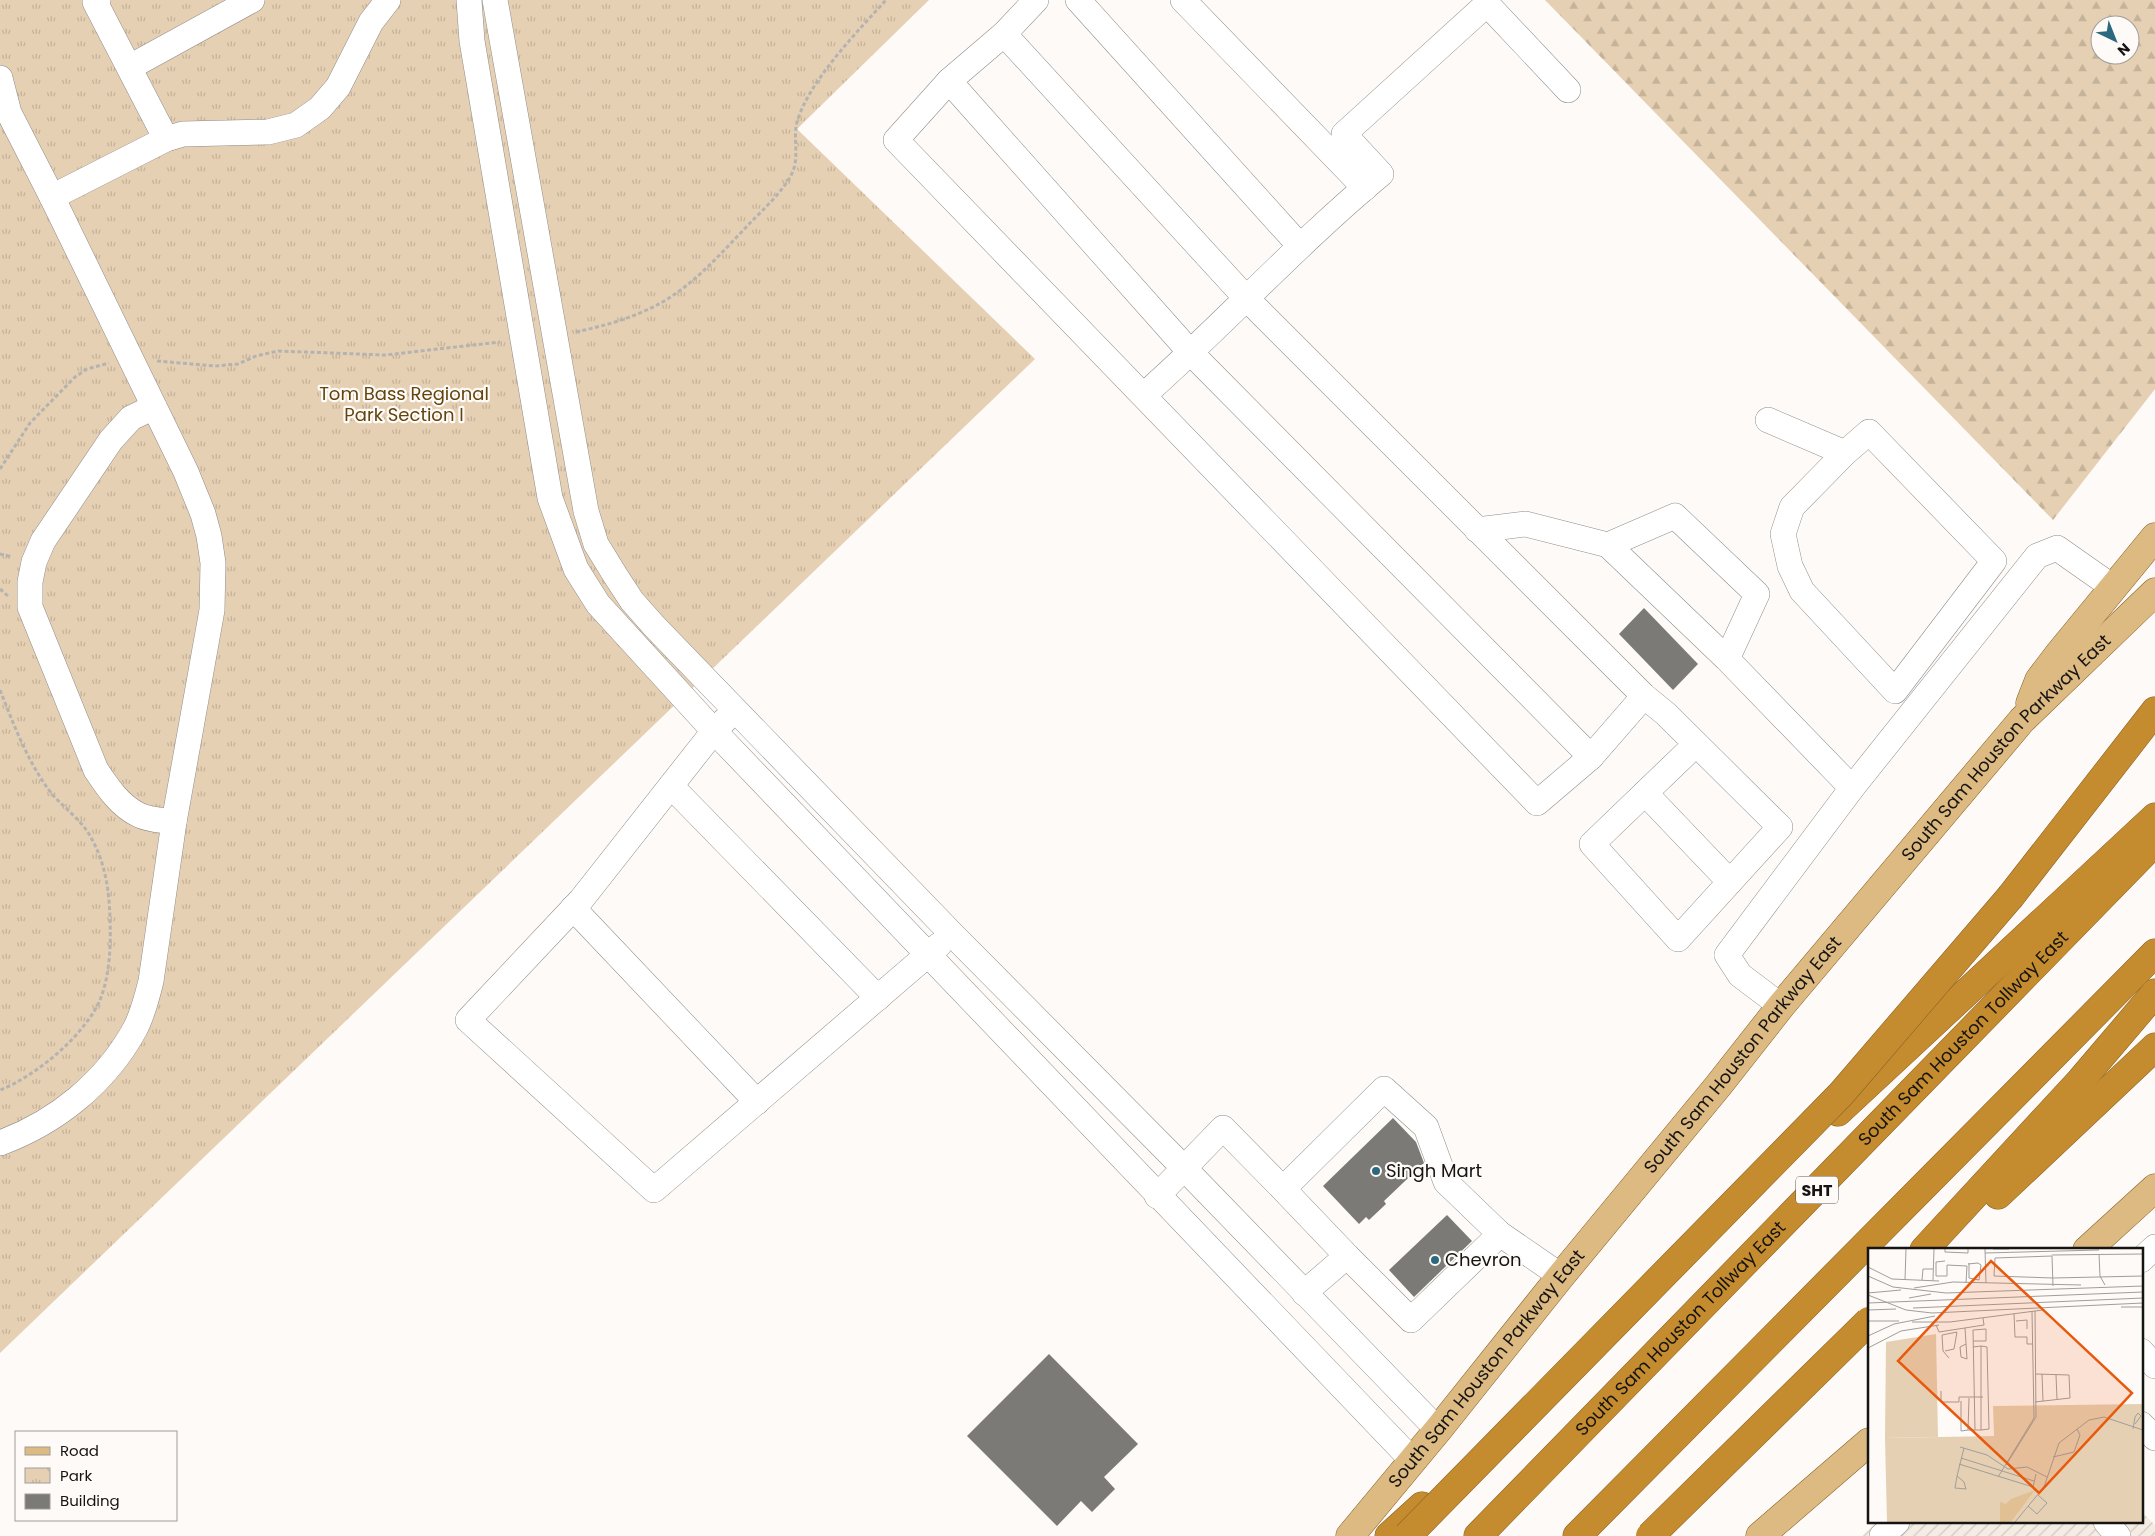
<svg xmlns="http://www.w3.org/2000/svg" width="2155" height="1536" font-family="Poppins,sans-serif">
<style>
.industrial{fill:url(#industrial-furrows)}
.forest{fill:url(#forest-firs);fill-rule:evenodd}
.park{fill:url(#park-tufts)}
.building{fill:#7c7a77}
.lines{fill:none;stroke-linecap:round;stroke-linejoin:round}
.minor-casing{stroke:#908d8a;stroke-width:26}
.major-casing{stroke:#876225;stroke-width:29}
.highway-casing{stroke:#876225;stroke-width:29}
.path{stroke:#b5b3b0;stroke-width:3;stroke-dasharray:4 2.5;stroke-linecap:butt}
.minor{stroke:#fff;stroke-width:25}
.major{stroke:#dcba82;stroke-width:28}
.highway{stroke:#c58c2f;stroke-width:28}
.highway-bridge-casing{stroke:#876225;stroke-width:29;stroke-linecap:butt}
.highway-bridge{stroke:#c58c2f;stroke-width:28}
.poi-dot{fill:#2c697f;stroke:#fdfaf7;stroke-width:2}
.labels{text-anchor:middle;stroke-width:4.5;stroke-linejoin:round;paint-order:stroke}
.shield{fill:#fdfaf7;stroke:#5b5957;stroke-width:1}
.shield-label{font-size:16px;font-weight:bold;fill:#151413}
.park-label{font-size:18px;fill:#64440d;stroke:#fdfaf7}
.street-label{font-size:18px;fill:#151413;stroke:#fdfaf7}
.poi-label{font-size:18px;fill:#151413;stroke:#fdfaf7;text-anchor:start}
.inset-road{fill:none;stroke:#a09e9c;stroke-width:1}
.view{fill:#e8590c;fill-opacity:0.15;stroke:#e8590c;stroke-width:2.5}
.inset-edge{fill:none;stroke:#151413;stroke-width:2.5}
</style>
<defs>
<pattern id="industrial-furrows" width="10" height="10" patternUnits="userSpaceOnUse" patternTransform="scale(1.25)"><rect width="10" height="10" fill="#f4ede4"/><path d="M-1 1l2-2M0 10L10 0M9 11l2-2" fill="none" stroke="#d0cac3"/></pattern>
<pattern id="forest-firs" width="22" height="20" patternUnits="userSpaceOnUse" patternTransform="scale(1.25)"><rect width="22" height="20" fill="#e6d0b3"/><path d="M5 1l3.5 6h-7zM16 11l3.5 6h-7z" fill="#c4b299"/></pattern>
<pattern id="park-tufts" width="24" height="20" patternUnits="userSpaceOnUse" patternTransform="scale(1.25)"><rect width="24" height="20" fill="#e6d0b3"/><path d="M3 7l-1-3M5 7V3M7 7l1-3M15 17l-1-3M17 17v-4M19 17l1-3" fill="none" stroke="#c4b299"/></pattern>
</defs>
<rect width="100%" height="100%" fill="#fdfaf7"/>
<path class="industrial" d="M2141 1511 2155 1525V1536H1862L1877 1522H2141Z"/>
<path class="forest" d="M1545 0H2155V389L2053 520ZM2100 25H2130V55H2100Z"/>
<path class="park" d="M0 0H929L797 129 1035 359 0 1353Z"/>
<g class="building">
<path d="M1644 608 1698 664 1673 690 1619 634Z"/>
<path d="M1393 1118 1416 1142 1424 1163 1384 1201 1386 1204 1369 1220 1366 1217 1359 1224 1323 1186Z"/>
<path d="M1447 1215 1472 1241 1414 1297 1389 1270Z"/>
<path d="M1049 1354 1138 1444 1104 1477 1115 1489 1092 1512 1081 1501 1057 1526 967 1436Z"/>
</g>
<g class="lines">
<g class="minor-casing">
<g id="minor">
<path d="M98 0 95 2 166 139"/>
<path d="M469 0 472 41 550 498 576 569 598 604 714 731 1412 1460"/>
<path d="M495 0 586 511 596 544 615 575 632 601 655 627 952 934 1185 1169 1438 1430"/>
<path d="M1036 0 1004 34 949 81 1191 353 1591 757 1644 696"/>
<path d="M1078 0 1300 246"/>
<path d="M1183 0 1365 188"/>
<path d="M1004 34 1246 298 1644 696 1666 714 1780 827 1678 939 1592 844 1696 744"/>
<path d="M130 67 252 0"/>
<path d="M0 78 9 113 52 197 186 472 203 514 209 536 213 563 212 610 174 822 151 981C147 997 143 1014 135 1029 106 1082 57 1122 0 1143"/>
<path d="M949 81 896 140 1537 803 1591 757"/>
<path d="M52 197 166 139 183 134 268 132 296 125 320 108 338 87 371 22 388 0"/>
<path d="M1144 395C1225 323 1298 243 1381 174L1344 134 1487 4 1568 90"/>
<path d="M154 407 131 418 111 440 43 541 34 562 30 582V607L96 770C108 788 120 806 139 815 149 820 163 820 174 822"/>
<path d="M1768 420 1845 453 1869 432 1994 561 1895 691 1802 591 1790 566 1783 534 1792 507 1845 453"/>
<path d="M1477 530 1526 524 1608 545"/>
<path d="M1727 659 1757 594 1675 516 1608 545 1727 659 1852 788"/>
<path d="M725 720 714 731 581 900 468 1020 654 1190 939 945"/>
<path d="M671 786 878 998"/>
<path d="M1645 793 1730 882"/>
<path d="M573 908 757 1102"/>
<path d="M1781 1006 1740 975 1727 955 1852 788 2037 556 2057 548 2114 588"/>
<path d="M1283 1189 1347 1256 1304 1293"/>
<path d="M1157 1196 1223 1128 1283 1189 1384 1089 1426 1127 1446 1182 1500 1234 1561 1276"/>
<path d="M1347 1256 1411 1320 1500 1234"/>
<path d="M2141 1260 2155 1247"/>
<path d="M2141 1351 2155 1366"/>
<path d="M2141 1424 2155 1438"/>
<path d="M2106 1522 2118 1536"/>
<path d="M1882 1536 1897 1522"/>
</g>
</g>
<g class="major-casing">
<g id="major">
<path d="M2030 703 2039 680 2058 655 2155 537"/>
<path d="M2087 1250 2155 1188"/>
<path id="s1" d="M1350 1536 1438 1430 1561 1276 1718 1086 1781 1006 2022 720 2155 592"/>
<path d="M1760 1536 1869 1442"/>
</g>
</g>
<g class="highway-casing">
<g id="highway">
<path d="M2011 896 2155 711"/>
<path d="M1838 1112 2155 817"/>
<path d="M1998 1195 2155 1047"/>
<path d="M1924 1250 2081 1080 2155 993"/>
<path d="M1389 1536 1422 1506"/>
<path id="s2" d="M1478 1536 2155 842"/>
<path d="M1577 1536 2155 953"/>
</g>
</g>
<g class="path">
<path d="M576 332C603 326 630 319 655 306 693 287 723 251 752 221 764 209 787 187 793 171 799 156 793 138 797 122 809 81 857 32 886 0"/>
<path d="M157 361 215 366 238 364 256 356 278 351 385 355 500 342"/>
<path d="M0 469 30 423 75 377 87 369 109 363"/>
<path d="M0 554 12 557"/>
<path d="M0 589 8 596"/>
<path d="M0 690C13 723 26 757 46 786 58 804 78 816 89 834 105 861 109 888 110 918 111 945 110 975 100 1000 84 1036 36 1076 0 1090"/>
</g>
<use href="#minor" class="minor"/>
<use href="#major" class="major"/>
<use href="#highway" class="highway"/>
<g class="highway-bridge-casing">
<g id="highway-bridge">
<path d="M1407 1536 1841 1094 2011 896"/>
<path d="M1650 1536 1869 1321"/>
</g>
</g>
<use href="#highway-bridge" class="highway-bridge"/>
</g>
<g class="poi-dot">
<circle cx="1376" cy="1171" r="5"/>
<circle cx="1435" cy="1260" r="5"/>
</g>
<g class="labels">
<rect class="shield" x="1796" y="1176.5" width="42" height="27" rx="4"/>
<g class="shield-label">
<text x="1817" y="1196">SHT</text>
</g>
<g class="park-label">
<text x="404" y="400">Tom Bass Regional<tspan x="404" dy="21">Park Section I</tspan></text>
</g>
<g class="street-label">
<text dy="6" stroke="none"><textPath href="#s1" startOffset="1026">South Sam Houston Parkway East</textPath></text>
<text dy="6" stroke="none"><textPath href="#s2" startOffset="695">South Sam Houston Tollway East</textPath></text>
<text dy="6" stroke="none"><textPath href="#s1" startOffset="621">South Sam Houston Parkway East</textPath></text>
<text dy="6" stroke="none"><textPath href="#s2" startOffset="290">South Sam Houston Tollway East</textPath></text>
<text dy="6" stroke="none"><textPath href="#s1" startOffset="216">South Sam Houston Parkway East</textPath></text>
</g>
<g class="poi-label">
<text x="1386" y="1177">Singh Mart</text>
<text x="1445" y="1266">Chevron</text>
</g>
</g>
<g transform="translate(1868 1248)">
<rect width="275" height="275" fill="#fdfaf7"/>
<path d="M68 86 70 189 17 190 18 94Z" fill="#e6d0b3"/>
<path d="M275 156V274H19L17 190 126 188 125 158Z" fill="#e6d0b3"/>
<path d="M167 242 143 274H132V254L138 256 143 251Z" fill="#e1c093"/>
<path class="inset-road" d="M77 1V4L100 5V1M117 1 118 35M125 1H141M117 5 231 2M231 6 232 28 237 37M184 7 275 6M184 8 127 10 126 28 185 30M184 8 185 38M77 13 68 14V28H79V17L99 18 98 35M100 16 110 15 113 17 111 32 101 30V15M0 19 24 31 71 33M0 28 25 39 78 45 275 38M185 30 275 28M37 32 38 1M54 32 55 21H65M65 32 66 1M46 40 85 34 213 37M0 45 33 42M0 47 38 62 64 65 275 55M41 50 63 46M0 55 275 44M253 59H275M45 60 275 50M0 62 28 61M146 66 147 89H159V96H165M0 73H31M148 73 159 72V81M44 74H82L175 62M68 77 71 84 116 77 115 70M97 80 99 111 93 109 92 99 98 96M0 88 26 76 67 68M105 93H118V81L105 82 107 182M113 98 119 99 121 181 113 182M0 100 33 83 71 77M77 103 86 101 89 84 74 87 75 103 81 110M174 126 175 153M188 127 189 151M73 143V154H91V149H115M101 150 100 182H113V98L105 99M93 153V183L100 182M167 154 202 150 201 127 168 126M265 181 267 169 270 165 273 168 267 176M92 199 119 207 140 221 159 219 179 229M185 209 206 204 212 187 209 181M93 210 166 233M91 216 165 239 168 226M138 217 168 169 167 63M89 228 96 234 98 241 87 240ZM89 228 96 200M130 229 166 170 164 64M160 258 169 266 179 255 170 247M147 274 176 239 191 195 221 172 236 169 275 182"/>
<path class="view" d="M123 13 264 145 171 245 30 113Z"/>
<rect width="275" height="275" class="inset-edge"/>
</g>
<rect x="15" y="1431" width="162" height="90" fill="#fdfaf7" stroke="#a09e9c"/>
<rect x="25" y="1447" width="25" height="8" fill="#dcba82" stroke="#a09e9c"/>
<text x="60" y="1456" font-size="15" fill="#151413">Road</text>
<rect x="25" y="1468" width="25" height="15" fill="url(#park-tufts)" stroke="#a09e9c"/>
<text x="60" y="1481" font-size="15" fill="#151413">Park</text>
<rect x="25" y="1494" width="25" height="15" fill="#7c7a77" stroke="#a09e9c"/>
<text x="60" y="1506" font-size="15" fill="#151413">Building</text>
<g transform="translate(2115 40) rotate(137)"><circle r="24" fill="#fdfaf7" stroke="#a09e9c"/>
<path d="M0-4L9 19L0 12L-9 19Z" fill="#2c697f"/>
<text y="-8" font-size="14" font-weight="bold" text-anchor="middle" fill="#151413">N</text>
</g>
</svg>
